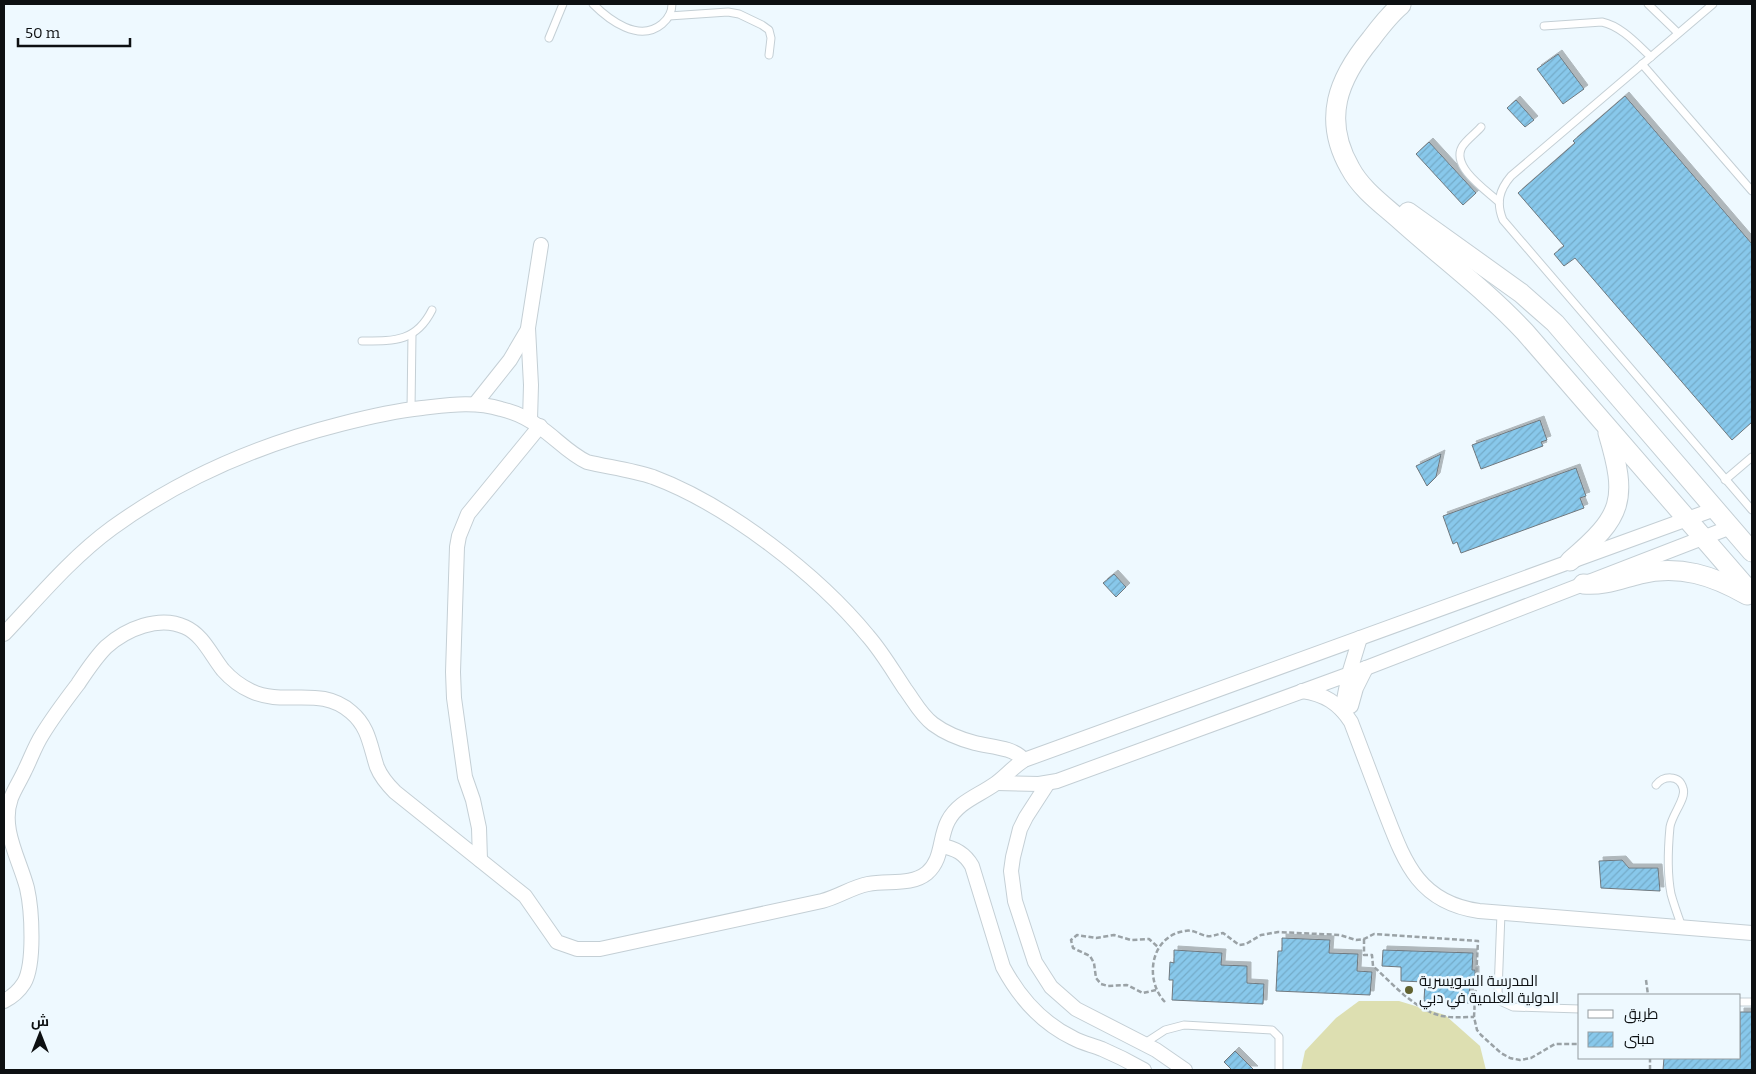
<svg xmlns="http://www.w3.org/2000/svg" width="1756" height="1074" font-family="Bitter,Cairo,serif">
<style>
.pitch{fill:#dddfb1}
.building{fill:url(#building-hatch);stroke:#6f787e;filter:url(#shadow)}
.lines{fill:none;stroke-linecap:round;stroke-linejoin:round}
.lane-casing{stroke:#c4cfd5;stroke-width:9}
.street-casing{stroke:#c4cfd5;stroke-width:16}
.secondary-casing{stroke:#c4cfd5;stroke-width:21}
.path{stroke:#9aa2a6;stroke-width:2.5;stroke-dasharray:5 2.5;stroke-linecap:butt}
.lane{stroke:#fff;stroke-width:7}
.street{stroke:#fff;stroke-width:14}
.secondary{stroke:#fff;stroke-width:19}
.poi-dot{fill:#61622f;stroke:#eef9ff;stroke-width:2}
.labels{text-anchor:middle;stroke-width:5;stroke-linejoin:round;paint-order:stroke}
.poi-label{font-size:15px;fill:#0d1012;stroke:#eef9ff;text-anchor:start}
</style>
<defs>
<pattern id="building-hatch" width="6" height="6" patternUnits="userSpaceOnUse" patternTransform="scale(1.25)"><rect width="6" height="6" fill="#88c8eb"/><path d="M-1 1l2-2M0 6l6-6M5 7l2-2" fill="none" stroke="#74abc8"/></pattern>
<filter id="shadow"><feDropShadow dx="4" dy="-4" stdDeviation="0" flood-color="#0004"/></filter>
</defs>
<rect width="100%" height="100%" fill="#eef9ff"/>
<path class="pitch" d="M1359 1001H1399L1445 1015 1480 1046 1486 1070H1301L1305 1051 1336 1018Z"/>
<g class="building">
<path d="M1558 54 1584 89 1563 104 1537 69Z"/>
<path d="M1625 96 1752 244V422L1732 440 1575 258 1564 266 1554 254 1564 246 1518 193 1575 143 1573 141Z"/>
<path d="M1516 100 1534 120 1525 127 1507 108Z"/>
<path d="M1429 142 1476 193 1463 205 1416 154Z"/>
<path d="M1540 420 1547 440 1541 442 1543 446 1481 469 1472 445Z"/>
<path d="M1441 454 1436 477 1427 486 1416 466Z"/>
<path d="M1576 468 1586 496 1580 498 1584 508 1461 553 1457 542 1453 544 1443 516Z"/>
<path d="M1114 574 1126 587 1116 597 1103 583Z"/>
<path d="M1622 860 1629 868H1658L1660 891 1601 888 1599 861Z"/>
<path d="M1282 938 1330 940 1329 953 1358 954 1357 971 1372 972 1370 995 1276 991 1278 951H1282Z"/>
<path d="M1174 950 1222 953 1221 965 1247 966V983L1264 984 1263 1004 1172 1000 1173 980H1169L1170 962 1174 963Z"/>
<path d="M1383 950 1473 953 1472 970H1475V984H1470L1469 1003 1424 1001 1425 982 1401 981V967L1382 966Z"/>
<path d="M1740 1012H1752V1070H1663L1664 1058H1740Z"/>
<path d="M1235 1051 1254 1070H1232L1224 1062Z"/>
</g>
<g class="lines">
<g class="lane-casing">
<g id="lane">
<path d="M593 4C609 20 639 43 662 24 668 19 672 12 672 4"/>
<path d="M1648 4 1678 33"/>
<path d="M1713 4 1511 176C1499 190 1496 203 1503 220L1752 510"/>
<path d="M669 16 728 12 739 14 762 25 769 30 771 38 769 55"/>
<path d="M1544 26 1602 22C1621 26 1637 44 1651 57"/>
<path d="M549 38 563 4"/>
<path d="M1642 64 1752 191"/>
<path d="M1481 127C1475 134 1466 140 1462 147 1451 167 1486 190 1499 202"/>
<path d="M362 341C394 341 416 342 432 310"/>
<path d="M411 409 412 334"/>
<path d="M1725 480 1752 457"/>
<path d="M1656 785C1663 776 1679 774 1683 788 1687 798 1672 814 1670 827 1668 848 1667 873 1671 894 1674 905 1678 916 1682 927"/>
<path d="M1501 913 1498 992 1502 1002 1513 1007 1580 1009"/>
<path d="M1740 1002H1752"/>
<path d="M1145 1043 1165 1030 1184 1025 1272 1030 1279 1037V1070"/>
</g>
</g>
<g class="street-casing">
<g id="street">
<path d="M475 404 510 360 527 331"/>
<path d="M530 420 531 385 528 328 541 245"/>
<path d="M4 634C38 598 71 558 112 528 181 478 258 445 341 424 368 417 394 411 422 408 449 405 474 401 501 409 514 412 527 418 538 426 555 437 568 453 587 462 608 467 632 470 653 477 728 505 818 575 868 636 882 652 893 671 905 689 914 701 921 715 933 724 945 733 960 739 975 743 991 747 1013 747 1024 760"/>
<path d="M1302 691C1324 694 1339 703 1351 722 1361 749 1372 777 1382 804 1403 857 1415 902 1479 911L1752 933"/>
<path d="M1351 706 1356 688 1366 668"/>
<path d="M1342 710 1349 674 1360 638"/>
<path d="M997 783 1039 784 1057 781 1366 668 1731 527"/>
<path d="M1048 783 1026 817 1020 829 1013 857 1011 871 1015 901 1035 962 1051 987 1076 1009 1156 1050 1185 1070"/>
<path d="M941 846C956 848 965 854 972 866L1003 967C1019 997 1042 1023 1073 1038 1082 1043 1092 1045 1102 1049 1116 1055 1130 1062 1144 1070"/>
<path d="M480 860 479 828 473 800 465 777 454 698 453 672 457 547 459 536 468 514 540 426"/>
<path d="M4 1001C12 997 19 991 24 983 35 964 32 910 27 888 19 858 0 828 11 798 15 788 21 779 25 770 31 758 35 746 42 735 53 717 65 701 78 684 86 672 95 658 106 647 126 629 159 615 185 627 203 635 211 655 223 670 231 679 240 686 251 691 285 707 320 685 351 712 369 727 370 746 377 767 381 777 387 784 395 792L525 896 557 942 577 949H600C674 933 748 917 822 901 838 897 852 887 868 884 888 880 911 886 927 873 943 859 939 838 948 821 958 802 978 796 995 784 1005 777 1013 767 1024 760L1715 509"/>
</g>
</g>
<g class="secondary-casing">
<g id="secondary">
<path d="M1401 5C1389 15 1380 27 1371 39 1338 79 1322 119 1350 168 1361 189 1382 204 1400 220 1441 257 1487 291 1525 332L1752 594"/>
<path d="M1408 212 1521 293 1555 323 1752 552"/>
<path d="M1570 561C1623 516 1628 500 1608 433"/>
<path d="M1583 584C1604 586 1620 579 1640 574 1679 564 1714 576 1747 595"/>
</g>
</g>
<g class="path">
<path d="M1364 939V955H1372L1373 966C1393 984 1415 1010 1442 1016 1452 1018 1463 1017 1474 1017"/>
<path d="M1646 980 1648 995"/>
<path d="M1156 990 1143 993 1127 985 1108 986 1101 984 1096 978 1094 963 1090 956 1073 948 1071 940 1077 935 1096 938 1114 935 1131 940 1149 939 1159 948"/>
<path d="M1165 1002C1144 980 1150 936 1185 931 1193 929 1200 935 1207 936 1213 937 1217 934 1223 933L1239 945 1246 944 1261 935 1278 932 1340 935 1356 940 1364 939 1374 934 1478 941 1474 1017 1477 1030 1481 1035 1501 1053 1510 1058 1520 1060 1531 1058 1555 1044H1580"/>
<path d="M1650 1070V1058"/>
</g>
<use href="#lane" class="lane"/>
<use href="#street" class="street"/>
<use href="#secondary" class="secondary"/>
</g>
<circle class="poi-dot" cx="1409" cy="990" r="5"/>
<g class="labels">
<g class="poi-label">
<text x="1419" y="986">المدرسة السويسرية<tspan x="1419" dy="17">الدولية العلمية في دبي</tspan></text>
</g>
</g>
<rect width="1756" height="1074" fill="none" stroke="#0d1012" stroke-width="10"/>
<rect x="1578" y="994" width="162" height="65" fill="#eef9ff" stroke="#949ca0"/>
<rect x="1588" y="1010" width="25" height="8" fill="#ffffff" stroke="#949ca0"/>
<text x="1624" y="1019" font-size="15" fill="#0d1012">طريق</text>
<rect x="1588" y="1032" width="25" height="15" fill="url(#building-hatch)" stroke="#949ca0"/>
<text x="1624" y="1044" font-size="15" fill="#0d1012">مبنى</text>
<g transform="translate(40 1034)" stroke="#eef9ff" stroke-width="4" paint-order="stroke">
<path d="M0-4L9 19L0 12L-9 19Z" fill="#0d1012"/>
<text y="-8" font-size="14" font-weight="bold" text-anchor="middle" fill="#0d1012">ش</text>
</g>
<path d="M18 38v8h112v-8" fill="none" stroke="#0d1012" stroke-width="2.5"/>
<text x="25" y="38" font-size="15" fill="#0d1012" stroke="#eef9ff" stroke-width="4" paint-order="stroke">50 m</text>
</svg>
